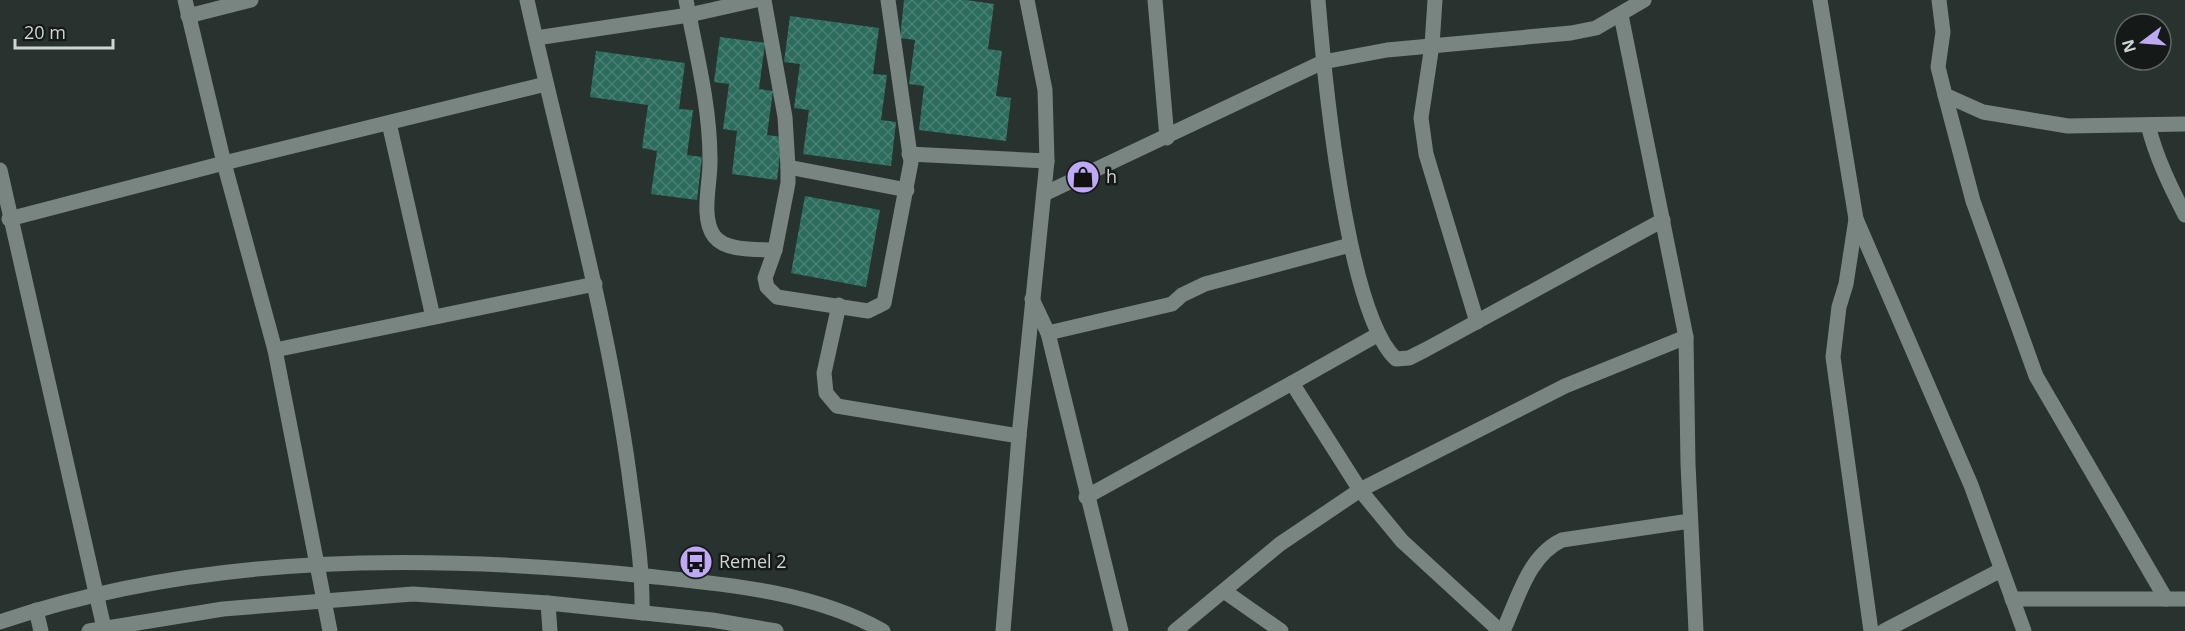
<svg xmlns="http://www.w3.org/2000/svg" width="2185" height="631" font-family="'Open Sans',sans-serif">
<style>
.building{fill:url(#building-cross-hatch)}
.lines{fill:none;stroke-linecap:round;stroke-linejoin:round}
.minor{stroke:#798581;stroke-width:15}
.labels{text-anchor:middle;stroke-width:5;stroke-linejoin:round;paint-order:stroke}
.poi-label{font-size:18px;fill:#cfd5d3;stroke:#151a18;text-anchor:start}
</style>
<defs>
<pattern id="building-cross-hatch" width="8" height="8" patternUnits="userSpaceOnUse" patternTransform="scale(1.5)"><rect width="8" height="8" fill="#2b6c5d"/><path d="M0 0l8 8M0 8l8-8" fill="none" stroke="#498073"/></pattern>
</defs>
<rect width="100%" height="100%" fill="#283330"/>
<g class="building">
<path d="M904 0H966L994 4 988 49 1002 51 996 96 1011 98 1006 141 919 130 924 86 909 84 915 40 900 38Z"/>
<path d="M790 16 879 28 873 74 887 75 881 120 896 122 891 166 803 154 809 110 794 108 800 64 784 62Z"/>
<path d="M720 37 765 43 759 89 773 91 767 135 782 137 777 180 732 174 737 131 723 129 729 84 714 82Z"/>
<path d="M596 51 685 63 679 109 693 110 687 155 702 157 697 200 651 194 657 151 642 148 648 105 590 97Z"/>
<path d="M805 196 880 210 866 287 791 273Z"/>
</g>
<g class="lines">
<g class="minor">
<path d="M185 0 224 163 275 350 330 631"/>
<path d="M527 0C562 157 607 313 629 473 635 520 643 566 642 613"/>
<path d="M686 0C696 52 710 106 710 159 711 182 700 216 714 236 726 252 757 249 775 250"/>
<path d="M764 0 785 117 788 167V183L775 250 765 278 767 287 777 297 868 311 884 303 911 162 888 0"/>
<path d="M1155 0 1167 138"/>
<path d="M1318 0C1324 73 1346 313 1396 359L1409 358 1425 350 1663 220"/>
<path d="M1435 0 1432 45 1421 118 1426 154 1477 322"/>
<path d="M1820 0 1856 219 1971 485 2024 631"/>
<path d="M1939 0 1943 32 1938 67 1945 95 1983 112 2068 126 2185 124"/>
<path d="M1621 15 1686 337 1688 464 1696 631"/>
<path d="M188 16 251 0"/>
<path d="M536 38 689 15 756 0"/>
<path d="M1945 95 1973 201 2036 376 2166 599"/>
<path d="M389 123 433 317"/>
<path d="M2148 125C2156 157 2170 186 2185 215"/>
<path d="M909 154 1047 161"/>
<path d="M788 167 907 190"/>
<path d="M0 170 104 628"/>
<path d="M1044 194 1323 62 1387 50 1571 33 1596 28 1644 0"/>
<path d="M9 219 224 163 546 84"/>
<path d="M1856 219 1846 284 1839 307 1833 357 1871 631"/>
<path d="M1032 299 1048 333 1121 631"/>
<path d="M839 305 824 373 826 393 837 406 1019 436"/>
<path d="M1048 333 1172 304 1182 295 1205 284 1350 245"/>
<path d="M1377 335 1292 383 1360 490 1402 541 1500 631"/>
<path d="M275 350 595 284"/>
<path d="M1086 497 1292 383"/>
<path d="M1224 591 1281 631"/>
<path d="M2012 599H2185"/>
<path d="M548 603 550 631"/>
<path d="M36 610 41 631"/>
<path d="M0 622C206 552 432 554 646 576 724 584 813 591 883 631"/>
<path d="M89 631 223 609 413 594 548 603 712 620 776 631"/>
<path d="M1003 631 1019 436 1047 161 1045 90 1027 0"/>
<path d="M1175 631 1280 544 1360 490 1565 386 1686 337"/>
<path d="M1503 631C1518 599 1528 556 1562 540L1690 521"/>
<path d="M1884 631 2001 570"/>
</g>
</g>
<defs>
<g id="shop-disc" transform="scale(1.725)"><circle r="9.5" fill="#bfa8f4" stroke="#151a18"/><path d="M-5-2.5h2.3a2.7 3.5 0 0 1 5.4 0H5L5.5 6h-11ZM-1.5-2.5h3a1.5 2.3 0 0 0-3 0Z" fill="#111"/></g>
<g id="bus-disc" transform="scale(1.725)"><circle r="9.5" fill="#bfa8f4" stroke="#151a18"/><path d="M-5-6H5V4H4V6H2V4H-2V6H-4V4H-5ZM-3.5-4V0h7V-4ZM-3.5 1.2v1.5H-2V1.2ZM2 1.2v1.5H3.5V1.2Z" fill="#111"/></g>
</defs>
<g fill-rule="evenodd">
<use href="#shop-disc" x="1083" y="177"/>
<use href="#bus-disc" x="696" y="562"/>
</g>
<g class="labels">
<g class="poi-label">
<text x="1106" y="183">h</text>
<text x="719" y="568">Remel 2</text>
</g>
</g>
<g transform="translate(2143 42) rotate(254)"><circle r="28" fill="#151a18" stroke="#5f6563" stroke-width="1.5"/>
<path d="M0-4.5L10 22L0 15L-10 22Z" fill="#bfa8f4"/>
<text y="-9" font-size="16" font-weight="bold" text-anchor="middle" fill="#cfd5d3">N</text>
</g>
<path d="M15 39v9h98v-9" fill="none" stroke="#cfd5d3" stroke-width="3"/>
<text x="24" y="39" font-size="18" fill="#cfd5d3" stroke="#151a18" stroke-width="4.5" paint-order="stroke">20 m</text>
</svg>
